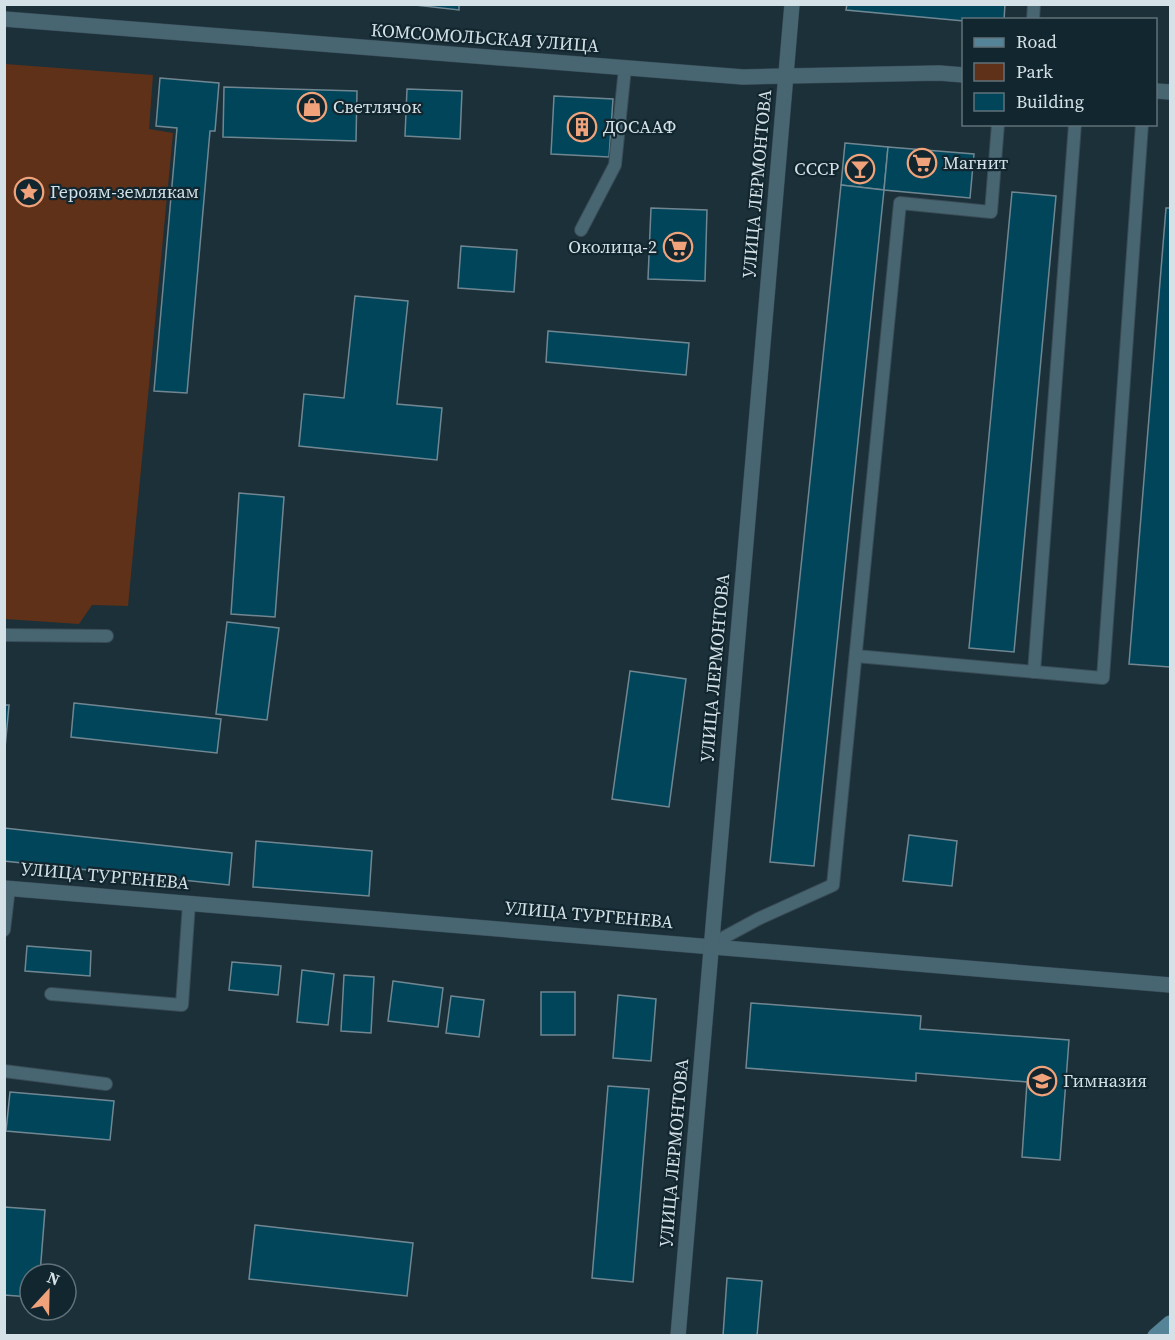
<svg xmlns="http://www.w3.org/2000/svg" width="1175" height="1340" font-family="'Source Serif 4',serif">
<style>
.green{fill:#5f3118}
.building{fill:#01455b;stroke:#708792;stroke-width:1.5}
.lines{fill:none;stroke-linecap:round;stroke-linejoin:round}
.lane-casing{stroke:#394c55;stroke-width:14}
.street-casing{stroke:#394c55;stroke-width:16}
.secondary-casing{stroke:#394c55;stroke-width:16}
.lane{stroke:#486572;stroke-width:12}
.street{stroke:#486572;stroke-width:15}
.secondary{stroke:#558498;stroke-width:15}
.labels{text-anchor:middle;stroke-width:4.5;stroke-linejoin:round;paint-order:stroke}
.street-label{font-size:18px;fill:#d4e1e7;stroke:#12262f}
.poi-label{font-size:18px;fill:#d4e1e7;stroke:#12262f;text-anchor:start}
</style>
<rect width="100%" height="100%" fill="#1b3039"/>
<path class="green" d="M5 64 153 75 149 129 173 133 128 606 92 605 79 624 5 619Z"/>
<g class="building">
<path d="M406 4H459V10Z"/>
<path d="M847 4H1005L1004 20 964 21 846 10Z"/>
<path d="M160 78 219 83 215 131H210L187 393 154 391 177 128 156 126Z"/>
<path d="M224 87 357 91 356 141 223 137Z"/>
<path d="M407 89 462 91 460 139 405 136Z"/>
<path d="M554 96 613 99 609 157 551 154Z"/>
<path d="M845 143 888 147 884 190 841 185Z"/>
<path d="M888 147 974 154 970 198 884 190Z"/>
<path d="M841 185 884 190 814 866 770 862Z"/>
<path d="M1012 192 1056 196 1014 652 969 648Z"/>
<path d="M651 208 707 210 705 281 648 279Z"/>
<path d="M1166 208H1170V667L1129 664Z"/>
<path d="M461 246 517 250 514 292 458 288Z"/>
<path d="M355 296 408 301 397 404 442 408 437 460 299 446 304 394 344 398Z"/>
<path d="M548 331 689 343 686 375 546 362Z"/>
<path d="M239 493 284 497 275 617 231 614Z"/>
<path d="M227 622 279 628 267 720 216 714Z"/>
<path d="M630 671 686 679 669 807 612 799Z"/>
<path d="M74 703 221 719 217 753 71 737Z"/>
<path d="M4 705H9L5 748H4Z"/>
<path d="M4 828 232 853 229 885 4 861Z"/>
<path d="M909 835 957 841 952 886 903 881Z"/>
<path d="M256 841 372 851 369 896 253 887Z"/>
<path d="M27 946 91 951 90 976 25 971Z"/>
<path d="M232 962 281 966 278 995 229 990Z"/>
<path d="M302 970 334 974 328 1025 297 1022Z"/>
<path d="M344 975 374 977 371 1033 341 1031Z"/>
<path d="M393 981 443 988 438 1027 388 1021Z"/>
<rect x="541" y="992" width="34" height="43"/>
<path d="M618 995 656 999 651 1061 613 1058Z"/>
<path d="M451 996 484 1000 479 1037 446 1033Z"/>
<path d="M751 1003 921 1016 920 1029 1069 1040 1060 1160 1022 1157 1027 1082 916 1073V1081L746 1068Z"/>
<path d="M608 1086 649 1089 633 1282 592 1278Z"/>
<path d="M10 1092 114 1101 110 1140 6 1131Z"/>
<path d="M4 1207 45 1210 40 1274H30V1297L4 1295Z"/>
<path d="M255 1225 413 1243 407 1296 249 1279Z"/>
<path d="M727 1278 762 1281 757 1336H723Z"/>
</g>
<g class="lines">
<g class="lane-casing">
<g id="lane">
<path d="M1033 20 1034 4"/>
<path d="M581 230 615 165 625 68"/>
<path d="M4 635 107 636"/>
<path d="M856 656 1103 678 1142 124"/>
<path d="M1034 672 1075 124"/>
<path d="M4 930 9 888"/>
<path d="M710 945 758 919 833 885 900 203 991 212 998 124"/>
<path d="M51 994 182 1005 189 903"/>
<path d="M4 1071 106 1084"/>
</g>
</g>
<g class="street-casing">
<g id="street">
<path d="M4 19 743 77 939 73 964 75"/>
<path d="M1156 91 1170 92"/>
<path d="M4 888 1170 985"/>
<path d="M678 1336 792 4"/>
</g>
</g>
<g class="secondary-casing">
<path id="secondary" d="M1155 1336 1170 1323"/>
</g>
<use href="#lane" class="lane"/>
<use href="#street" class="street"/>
<use href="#secondary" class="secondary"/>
</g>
<defs>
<g id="shop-ring" transform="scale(1.5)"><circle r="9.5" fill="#12262f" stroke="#f0a27a" stroke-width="1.5"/><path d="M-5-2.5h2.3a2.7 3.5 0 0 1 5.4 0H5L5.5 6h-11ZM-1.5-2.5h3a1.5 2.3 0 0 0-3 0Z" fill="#f0a27a"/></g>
<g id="building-ring" transform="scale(1.5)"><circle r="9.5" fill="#12262f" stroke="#f0a27a" stroke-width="1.5"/><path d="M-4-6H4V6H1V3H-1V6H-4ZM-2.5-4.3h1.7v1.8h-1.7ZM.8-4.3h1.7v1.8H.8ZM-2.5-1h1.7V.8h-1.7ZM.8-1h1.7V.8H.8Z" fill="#f0a27a"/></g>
<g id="supermarket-ring" transform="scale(1.5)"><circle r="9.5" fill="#12262f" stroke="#f0a27a" stroke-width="1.5"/><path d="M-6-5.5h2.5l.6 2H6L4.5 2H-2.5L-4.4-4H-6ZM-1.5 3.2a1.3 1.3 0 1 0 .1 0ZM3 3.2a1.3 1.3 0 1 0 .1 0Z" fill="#f0a27a"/></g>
<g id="bar-ring" transform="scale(1.5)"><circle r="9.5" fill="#12262f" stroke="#f0a27a" stroke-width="1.5"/><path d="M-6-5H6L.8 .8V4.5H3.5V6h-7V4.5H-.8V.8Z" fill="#f0a27a"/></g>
<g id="sight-ring" transform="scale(1.5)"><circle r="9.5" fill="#12262f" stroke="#f0a27a" stroke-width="1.5"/><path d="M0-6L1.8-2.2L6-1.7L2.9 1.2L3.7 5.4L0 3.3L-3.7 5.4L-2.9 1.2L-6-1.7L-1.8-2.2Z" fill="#f0a27a"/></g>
<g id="school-ring" transform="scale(1.5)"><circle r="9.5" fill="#12262f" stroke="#f0a27a" stroke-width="1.5"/><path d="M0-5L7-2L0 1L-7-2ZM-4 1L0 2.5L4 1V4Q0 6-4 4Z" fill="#f0a27a"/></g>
</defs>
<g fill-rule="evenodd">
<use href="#shop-ring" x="312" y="107"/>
<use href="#building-ring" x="582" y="127"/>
<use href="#supermarket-ring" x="922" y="163"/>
<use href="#bar-ring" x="860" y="169"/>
<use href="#sight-ring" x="29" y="192"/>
<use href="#supermarket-ring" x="678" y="247"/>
<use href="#school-ring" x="1042" y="1081"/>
</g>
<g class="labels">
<g class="street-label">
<text transform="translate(485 38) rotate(4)" y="6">КОМСОМОЛЬСКАЯ УЛИЦА</text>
<text transform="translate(757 184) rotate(-85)" y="6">УЛИЦА ЛЕРМОНТОВА</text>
<text transform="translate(715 668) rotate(-85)" y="6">УЛИЦА ЛЕРМОНТОВА</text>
<text transform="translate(105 876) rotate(5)" y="6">УЛИЦА ТУРГЕНЕВА</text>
<text transform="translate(589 915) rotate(5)" y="6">УЛИЦА ТУРГЕНЕВА</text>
<text transform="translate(674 1153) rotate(-85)" y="6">УЛИЦА ЛЕРМОНТОВА</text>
</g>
<g class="poi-label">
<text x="333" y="113">Светлячок</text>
<text x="603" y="133">ДОСААФ</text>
<text x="943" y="169">Магнит</text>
<text x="839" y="175" text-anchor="end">СССР</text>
<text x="50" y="198">Героям-землякам</text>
<text x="657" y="253" text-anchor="end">Околица-2</text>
<text x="1063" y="1087">Гимназия</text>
</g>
</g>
<rect width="1175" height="1340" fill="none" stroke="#d4e1e7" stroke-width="12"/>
<rect x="962" y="18" width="195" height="108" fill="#12262f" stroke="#607179" stroke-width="1.5"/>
<rect x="974" y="38" width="30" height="9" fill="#558498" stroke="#607179" stroke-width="1.5"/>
<text x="1016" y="48" font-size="18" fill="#d4e1e7">Road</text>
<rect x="974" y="63" width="30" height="18" fill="#5f3118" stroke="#607179" stroke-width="1.5"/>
<text x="1016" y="78" font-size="18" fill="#d4e1e7">Park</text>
<rect x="974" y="93" width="30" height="18" fill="#01455b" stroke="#607179" stroke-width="1.5"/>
<text x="1016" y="108" font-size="18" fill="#d4e1e7">Building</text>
<g transform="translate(48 1292) rotate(22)"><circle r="28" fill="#12262f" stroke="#607179" stroke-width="1.5"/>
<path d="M0-4.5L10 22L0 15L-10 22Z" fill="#f0a27a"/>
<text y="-9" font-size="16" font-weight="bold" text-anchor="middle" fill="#d4e1e7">N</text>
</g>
</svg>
